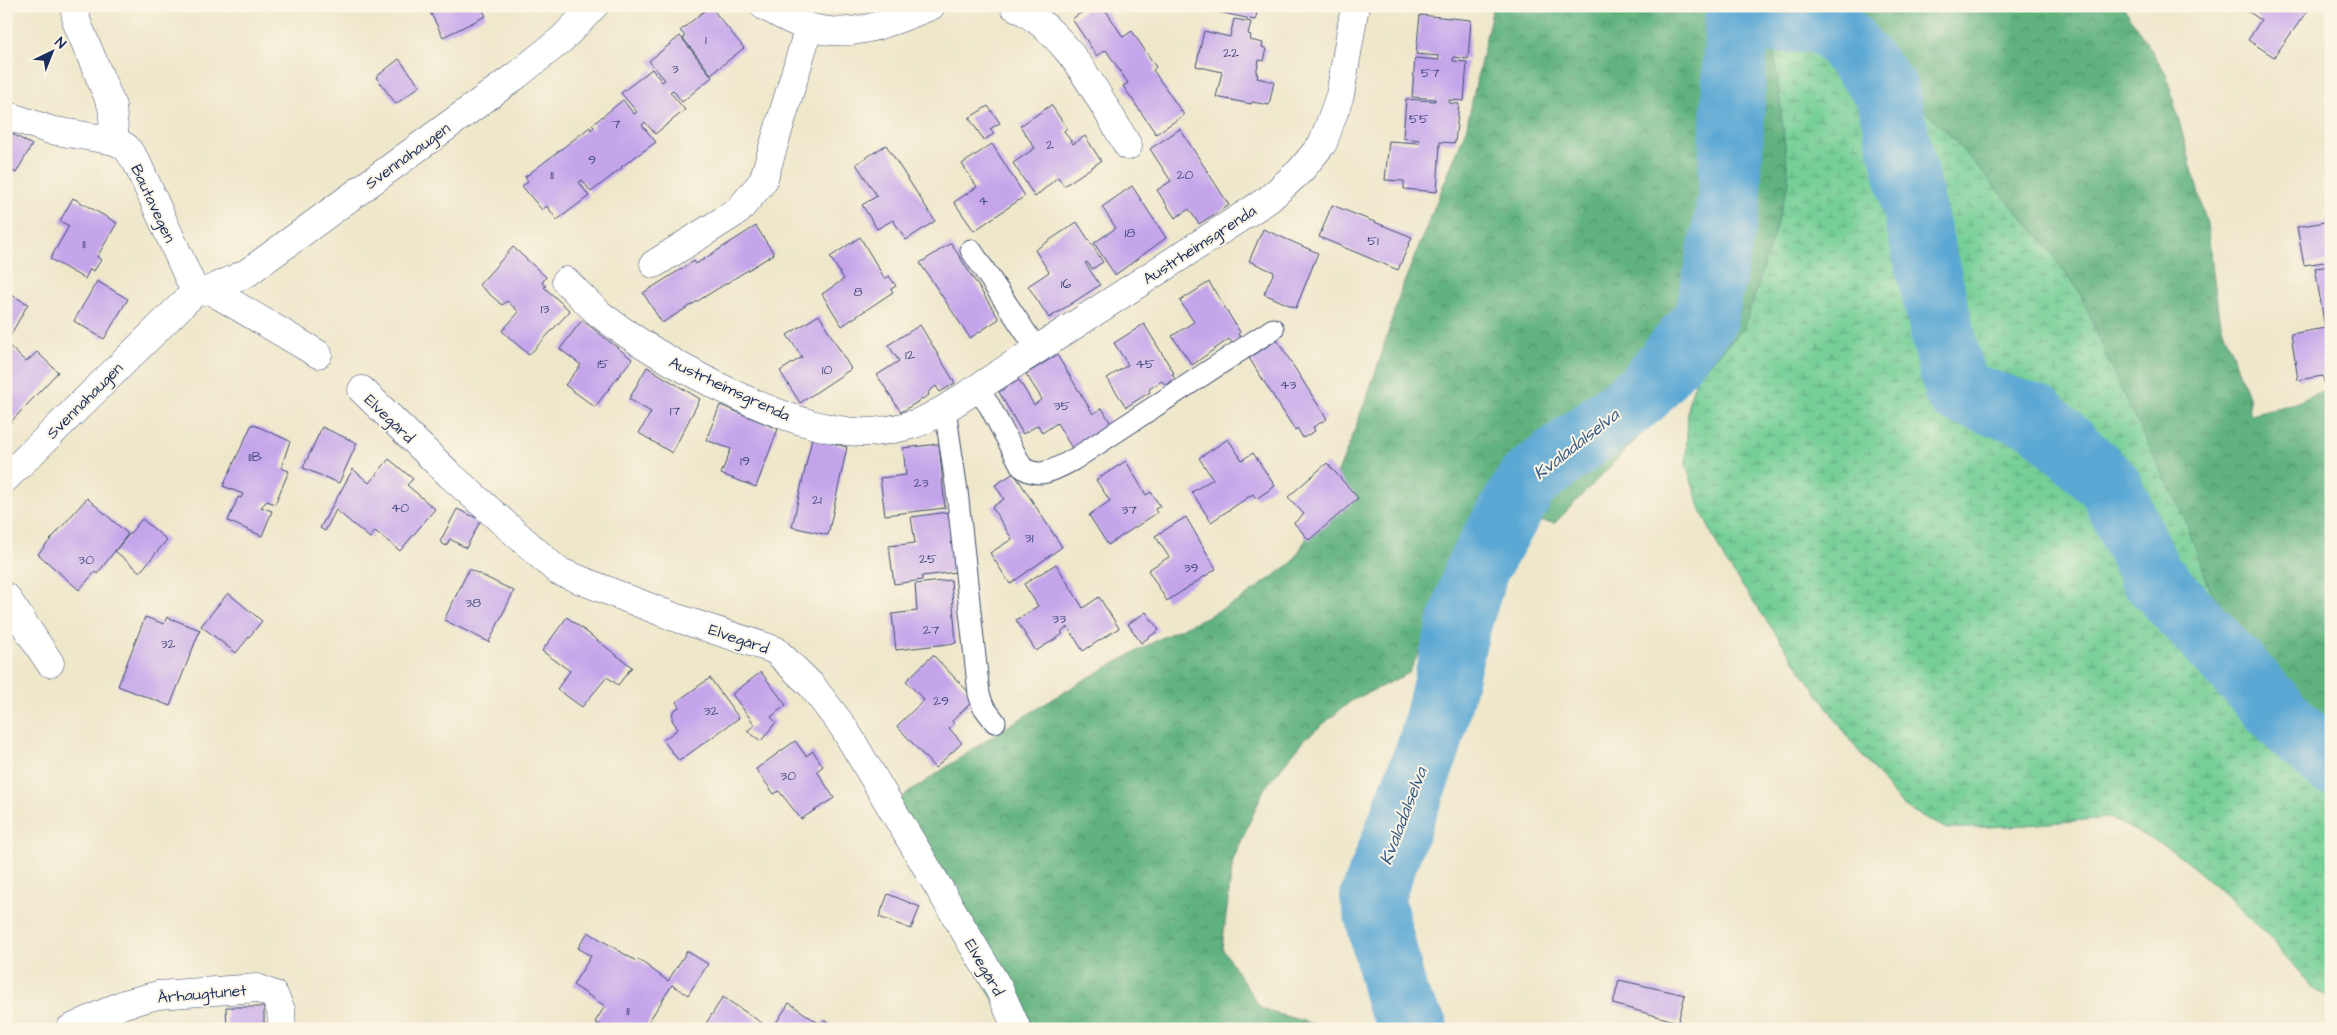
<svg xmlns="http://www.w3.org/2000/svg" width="2337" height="1035" font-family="'Architects Daughter',sans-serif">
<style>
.forest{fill:url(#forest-crowns);stroke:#3e706e}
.wetland{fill:url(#wetland-marsh);stroke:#487f7a}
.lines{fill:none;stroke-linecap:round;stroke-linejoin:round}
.river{stroke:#5ba8d4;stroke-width:64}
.building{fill:#c4a5eb}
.lane-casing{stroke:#3b4b6e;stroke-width:23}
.street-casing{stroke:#3b4b6e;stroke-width:29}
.lane{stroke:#fff;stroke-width:21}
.street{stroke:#fff;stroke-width:28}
.labels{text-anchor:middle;stroke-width:4;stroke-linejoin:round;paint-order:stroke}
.number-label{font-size:14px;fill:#454c81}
.street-label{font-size:16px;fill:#1b2f5e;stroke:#fcf5e5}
.water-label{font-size:18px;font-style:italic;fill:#315987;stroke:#fcf5e5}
</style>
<defs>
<pattern id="forest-crowns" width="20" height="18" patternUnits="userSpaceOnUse" patternTransform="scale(1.25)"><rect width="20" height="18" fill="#60b27f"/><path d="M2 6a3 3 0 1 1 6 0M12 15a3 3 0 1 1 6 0" fill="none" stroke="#4e916b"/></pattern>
<pattern id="wetland-marsh" width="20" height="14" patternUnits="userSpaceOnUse" patternTransform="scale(1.25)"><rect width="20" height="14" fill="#75cf96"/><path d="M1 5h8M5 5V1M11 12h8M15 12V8" fill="none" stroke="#5fa87e"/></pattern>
</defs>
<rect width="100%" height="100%" fill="#fcf5e5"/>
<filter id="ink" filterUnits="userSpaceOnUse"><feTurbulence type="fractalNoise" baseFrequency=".02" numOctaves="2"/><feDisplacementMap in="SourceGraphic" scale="10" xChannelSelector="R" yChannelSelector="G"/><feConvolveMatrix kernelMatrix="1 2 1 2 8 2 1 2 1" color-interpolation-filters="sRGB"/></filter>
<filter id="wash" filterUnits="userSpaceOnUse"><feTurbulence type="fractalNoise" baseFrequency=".0096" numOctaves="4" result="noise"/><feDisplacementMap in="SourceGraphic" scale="20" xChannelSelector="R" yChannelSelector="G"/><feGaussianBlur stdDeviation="1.12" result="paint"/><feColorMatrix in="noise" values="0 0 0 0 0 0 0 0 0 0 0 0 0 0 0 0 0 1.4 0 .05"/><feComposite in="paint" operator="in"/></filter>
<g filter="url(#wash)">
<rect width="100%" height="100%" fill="#eee7ca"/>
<g class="forest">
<path d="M1493 6H1771V22L1789 183 1745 327 1555 523 1536 521 1486 556 1438 613 1409 673 1351 701 1305 739 1264 789 1233 860 1222 948 1261 1009 1331 1029H1010L886 808 997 733 1084 680 1159 639 1239 601 1293 562 1322 510 1350 443 1377 368 1401 290 1466 129Z"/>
<path d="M1829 6H2122L2127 12 2166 73 2207 224 2219 318 2249 399 2250 414 2295 403 2331 387V763L2290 726 2258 664 2210 589 2184 519 2115 377 2080 293 2041 239 1952 138 1903 89Z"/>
</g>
<path class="wetland" d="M1771 6H1829L1903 89 1952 138 2041 239 2080 293 2115 377 2185 519 2210 589 2258 664 2290 725 2331 763V1000L2314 989 2268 936 2218 888 2173 850 2109 818 2026 825 1947 829 1903 806 1852 743 1725 561 1702 513 1686 465 1688 404 1697 377 1745 327 1789 183 1771 21Z"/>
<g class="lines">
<g class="river">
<path d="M1737 22 1828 20 1887 91 1956 391 2038 418 2109 484 2151 575 2290 726 2331 763"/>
<path d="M1416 1029 1397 999 1372 897 1430 744 1458 629 1477 568 1528 481 1643 393 1706 318 1729 202 1737 6"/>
</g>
</g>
<g id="blocks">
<g class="building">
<path d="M427 6H481L486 16 443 37Z"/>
<path d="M710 6 744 48 711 74 683 38 685 36 680 31Z"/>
<path d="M1091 6H1103L1123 37 1132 31 1156 67 1153 70 1184 115 1156 134 1123 86 1128 83 1106 50 1097 56 1072 19Z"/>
<path d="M1221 6H1259L1255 20 1219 12Z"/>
<path d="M2240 6H2311L2274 57 2248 40 2261 20Z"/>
<path d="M1420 15 1471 20 1468 59 1453 57V61L1467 62 1464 101 1449 100V103L1459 104 1455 143 1440 142 1437 192 1404 189V181L1385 180 1389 141 1418 143 1419 140 1403 138 1406 99 1435 101V99L1412 97 1415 58 1439 60V56L1416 54Z"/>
<path d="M1234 19 1251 22 1248 34 1251 35 1250 40 1263 43 1262 47 1267 49 1264 61 1259 60 1256 74H1258L1257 78 1274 82 1269 105 1252 102 1251 104 1216 97 1222 72 1196 66 1204 31 1230 37Z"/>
<path d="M680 36 712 77 682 102 673 90 670 92 685 110 655 134 645 122 642 125 656 142 621 167 622 168 591 192 582 180 579 182 589 196 557 220 547 206 542 210 522 186 528 182 525 177 590 127 591 130 594 127 592 125 623 100 634 114 637 112 621 93 652 69 662 82 665 80 649 61Z"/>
<path d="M399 59 420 86 396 104 376 77Z"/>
<path d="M1051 105 1067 128 1064 131 1073 144 1085 136 1101 161 1064 186 1058 177 1035 197 1013 163 1035 148 1020 126Z"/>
<path d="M988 106 1000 123 990 129 994 134 984 140 969 118Z"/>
<path d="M1180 129 1229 205 1199 224 1189 209 1175 218 1157 190 1171 181 1150 149Z"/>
<path d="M6 130 32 145 16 173 6 167Z"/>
<path d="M992 144 1025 196 974 231 954 202 977 187 962 164Z"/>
<path d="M886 145 935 221 906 240 893 220 877 229 862 205 877 196 856 164Z"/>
<path d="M1132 186 1166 238 1115 275 1094 243 1116 228 1102 207Z"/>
<path d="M73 198 117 223 97 257 101 260 94 271 90 269 85 279 50 259 69 226 60 221Z"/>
<path d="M1332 205 1412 237 1398 270 1319 237Z"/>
<path d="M2331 221V261L2304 265 2297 227Z"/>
<path d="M1077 222 1103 262 1092 269 1087 262 1085 263 1100 285 1049 318 1028 286 1049 272 1035 250Z"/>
<path d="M756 226 774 254 662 323 643 293 694 261 696 264Z"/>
<path d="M1263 229 1318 253 1296 308 1264 294 1274 272 1249 261Z"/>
<path d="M860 237 885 279 889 276 896 286 891 289 893 292 842 326 822 294 844 279 830 257Z"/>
<path d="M951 243 999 319 970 338 920 263Z"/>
<path d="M513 247 546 277 542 283 546 286 544 287 570 311 529 355 502 331 519 312 507 301 502 305 479 285Z"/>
<path d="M2331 266V390L2325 391 2323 376 2298 380 2291 334 2325 328 2315 268Z"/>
<path d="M97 281 128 299 104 339 74 321Z"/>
<path d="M1209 282 1240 332 1238 334 1241 338 1232 343 1229 339 1192 365 1172 336 1194 322 1180 301Z"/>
<path d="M6 292 28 304 10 336 6 334Z"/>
<path d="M819 315 851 369 800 403 780 371 802 357 787 335Z"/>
<path d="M582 320 632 359 595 407 565 385 581 365 560 349Z"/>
<path d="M1144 324 1174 373 1172 374 1175 379 1165 385 1162 381 1149 389 1150 392 1126 407 1107 378 1128 365 1114 343Z"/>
<path d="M920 325 955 383 940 392 936 386 928 392 929 395 901 412 877 375 899 361 888 345Z"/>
<path d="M1277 340 1327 419 1313 427 1315 431 1303 438 1297 428 1295 430 1249 358Z"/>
<path d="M6 343 26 362 37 352 58 372 6 427Z"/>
<path d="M1057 355 1093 414 1102 408 1111 424 1073 450 1057 423 1042 433 1038 425 1023 434 999 392 1019 380 1034 405 1042 399 1026 374Z"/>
<path d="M647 367 700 399 672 453 639 433 651 412 629 399Z"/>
<path d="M720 405 778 429 756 487 721 474 731 449 706 440Z"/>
<path d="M252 424 290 441 281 468 289 471 275 504 267 501 261 507 272 511 262 536 228 521 238 497 241 498 243 494 223 486Z"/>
<path d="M322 427 357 443 339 483 303 468Z"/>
<path d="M812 438 847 447 828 535 792 527Z"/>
<path d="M1228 439 1242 460 1253 453 1275 486 1256 499 1253 494 1211 522 1192 492 1213 479 1199 458Z"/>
<path d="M939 444 945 508 885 515 880 478 906 475 903 448Z"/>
<path d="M389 459 413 479 407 485 435 509 400 551 375 531 370 538 336 510 325 531 320 528 353 469 369 483Z"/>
<path d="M1126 461 1146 495 1151 492 1160 506 1155 509 1157 513 1108 545 1089 515 1110 501 1096 480Z"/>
<path d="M1327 463 1358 498 1309 540 1294 523 1304 514 1288 497Z"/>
<path d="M1014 473 1062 547 1010 584 990 553 1012 539 992 507 1004 499 995 485Z"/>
<path d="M87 498 128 534 97 574 95 572 79 590 38 554Z"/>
<path d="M457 509 481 520 466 548 450 539 446 546 440 542Z"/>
<path d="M948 512 957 572 922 576V580L894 584 889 546 915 543 911 517Z"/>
<path d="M1186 517 1216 569 1167 601 1148 570 1169 557 1155 536Z"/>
<path d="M142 519 167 540 140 572 115 551Z"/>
<path d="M1056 564 1083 608 1099 597 1119 628 1083 651 1068 627 1061 632 1063 634 1036 651 1016 620 1038 606 1024 584Z"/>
<path d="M469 569 514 591 489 642 444 620Z"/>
<path d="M951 580 956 643 896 650 892 614 917 611 915 584Z"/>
<path d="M228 593 262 621 236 653 201 626Z"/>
<path d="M1146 612 1159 630 1141 643 1128 624Z"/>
<path d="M145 617 164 624 167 617 200 630 170 706 118 686Z"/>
<path d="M567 617 632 667 618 685 607 677 582 707 557 689 570 671 542 651Z"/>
<path d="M933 655 975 699 952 721 954 724 949 728 962 743 935 768 897 726 924 700 906 681Z"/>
<path d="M761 672 786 705 771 717 776 722 761 741 747 731 755 725 732 694Z"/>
<path d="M710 678 739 718 679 761 663 740 678 729 672 720 673 711 679 707 676 702Z"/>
<path d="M795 741 806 756 813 751 823 766 817 771 834 798 801 819 779 791 774 794 756 769Z"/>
<path d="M888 894 920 907 911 929 879 917Z"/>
<path d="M588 932 636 961 638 959 668 981 687 951 708 964 688 995 672 985 644 1029H607L595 1022 605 1006 573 985 591 956 578 948Z"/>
<path d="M1619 980 1685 995 1678 1022 1613 1004Z"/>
<path d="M723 997 771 1029 703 1028Z"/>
<path d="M789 1003 820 1024 817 1029H772Z"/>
<path d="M226 1007H264V1029H227Z"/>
<path d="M824 1020 837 1029H818Z"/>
</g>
</g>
</g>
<g filter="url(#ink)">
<use href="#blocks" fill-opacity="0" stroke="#3b4b6e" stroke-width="1"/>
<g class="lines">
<g class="lane-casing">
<g id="lane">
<path d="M971 250 1036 348"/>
<path d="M976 388 989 405 1022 467C1039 480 1056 469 1073 460L1273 329"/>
<path d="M945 409 957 491 979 694 983 706 995 722"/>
</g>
</g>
<g class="street-casing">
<g id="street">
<path d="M74 6 77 23 112 106 115 141"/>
<path d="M764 6C778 13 794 23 809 27 854 40 890 22 931 6"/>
<path d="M1014 6C1070 33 1097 96 1128 146"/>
<path d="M6 115 50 130 115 141 126 147 137 163 195 292"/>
<path d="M654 264 738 211 763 181 809 27"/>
<path d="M566 281C577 292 589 305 601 315 657 358 776 424 847 431 868 434 894 430 914 424 925 421 935 414 945 409L1269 199 1301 170 1323 143 1340 95 1355 6"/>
<path d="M210 290 247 273 517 75 562 39 594 6"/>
<path d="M362 390 450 475 558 571 674 617 775 650 812 686 844 728 999 989 1017 1029"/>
<path d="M6 478 195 292 210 290 318 354"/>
<path d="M6 597 50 663"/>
<path d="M70 1029 124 1004 158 995 257 988 274 995 281 1010 282 1029"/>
</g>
</g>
<use href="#lane" class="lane"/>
<use href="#street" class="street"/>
</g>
</g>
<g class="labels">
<g class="number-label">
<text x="706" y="44">1</text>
<text x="1231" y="57">22</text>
<text x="675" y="73">3</text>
<text x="1430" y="77">57</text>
<text x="1419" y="123">55</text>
<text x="616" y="128">7</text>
<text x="1050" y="149">2</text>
<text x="592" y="164">9</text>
<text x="552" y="179">11</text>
<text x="1185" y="179">20</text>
<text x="983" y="205">4</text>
<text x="1130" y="237">18</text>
<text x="1373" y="245">51</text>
<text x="84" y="248">11</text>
<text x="1066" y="288">16</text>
<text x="858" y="296">8</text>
<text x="545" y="313">13</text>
<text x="910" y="359">12</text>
<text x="603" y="368">15</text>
<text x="1145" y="368">45</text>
<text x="827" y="374">10</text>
<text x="1288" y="389">43</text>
<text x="1062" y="410">35</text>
<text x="675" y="415">17</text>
<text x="255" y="461">11B</text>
<text x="745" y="465">19</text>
<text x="921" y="487">23</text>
<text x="817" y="504">21</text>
<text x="400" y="512">40</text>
<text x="1129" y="514">37</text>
<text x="1029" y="542">31</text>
<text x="928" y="563">25</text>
<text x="86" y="564">30</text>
<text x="1191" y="572">39</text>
<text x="473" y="607">38</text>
<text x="1059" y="623">33</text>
<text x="931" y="634">27</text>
<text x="168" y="648">32</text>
<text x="941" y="705">29</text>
<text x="711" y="715">32</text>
<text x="788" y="780">30</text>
<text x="628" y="1015">11</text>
</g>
<g class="street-label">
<text transform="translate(407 155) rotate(-36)" y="6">Svennahaugen</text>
<text transform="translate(154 203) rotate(65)" y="6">Bautavegen</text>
<text transform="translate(1199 244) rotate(-33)" y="6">Austrheimsgrenda</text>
<text transform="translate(730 388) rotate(25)" y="6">Austrheimsgrenda</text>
<text transform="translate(84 400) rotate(-45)" y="6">Svennahaugen</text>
<text transform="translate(390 418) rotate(44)" y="6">Elvegård</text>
<text transform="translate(739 638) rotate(19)" y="6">Elvegård</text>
<text transform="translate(985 967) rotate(60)" y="6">Elvegård</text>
<text transform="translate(202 993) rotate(-5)" y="6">Århaugtunet</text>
</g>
<g class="water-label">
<text transform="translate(1576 444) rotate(-38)" y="6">Kvaladalselva</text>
<text transform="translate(1403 816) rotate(-69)" y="6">Kvaladalselva</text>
</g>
</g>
<rect width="2337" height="1035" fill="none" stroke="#fcf5e5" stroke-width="25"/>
<g transform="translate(52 52) rotate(43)" stroke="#fcf5e5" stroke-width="4" paint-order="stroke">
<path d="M0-4L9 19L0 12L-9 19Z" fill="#1b2f5e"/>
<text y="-8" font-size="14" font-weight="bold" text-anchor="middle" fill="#1b2f5e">N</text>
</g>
</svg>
